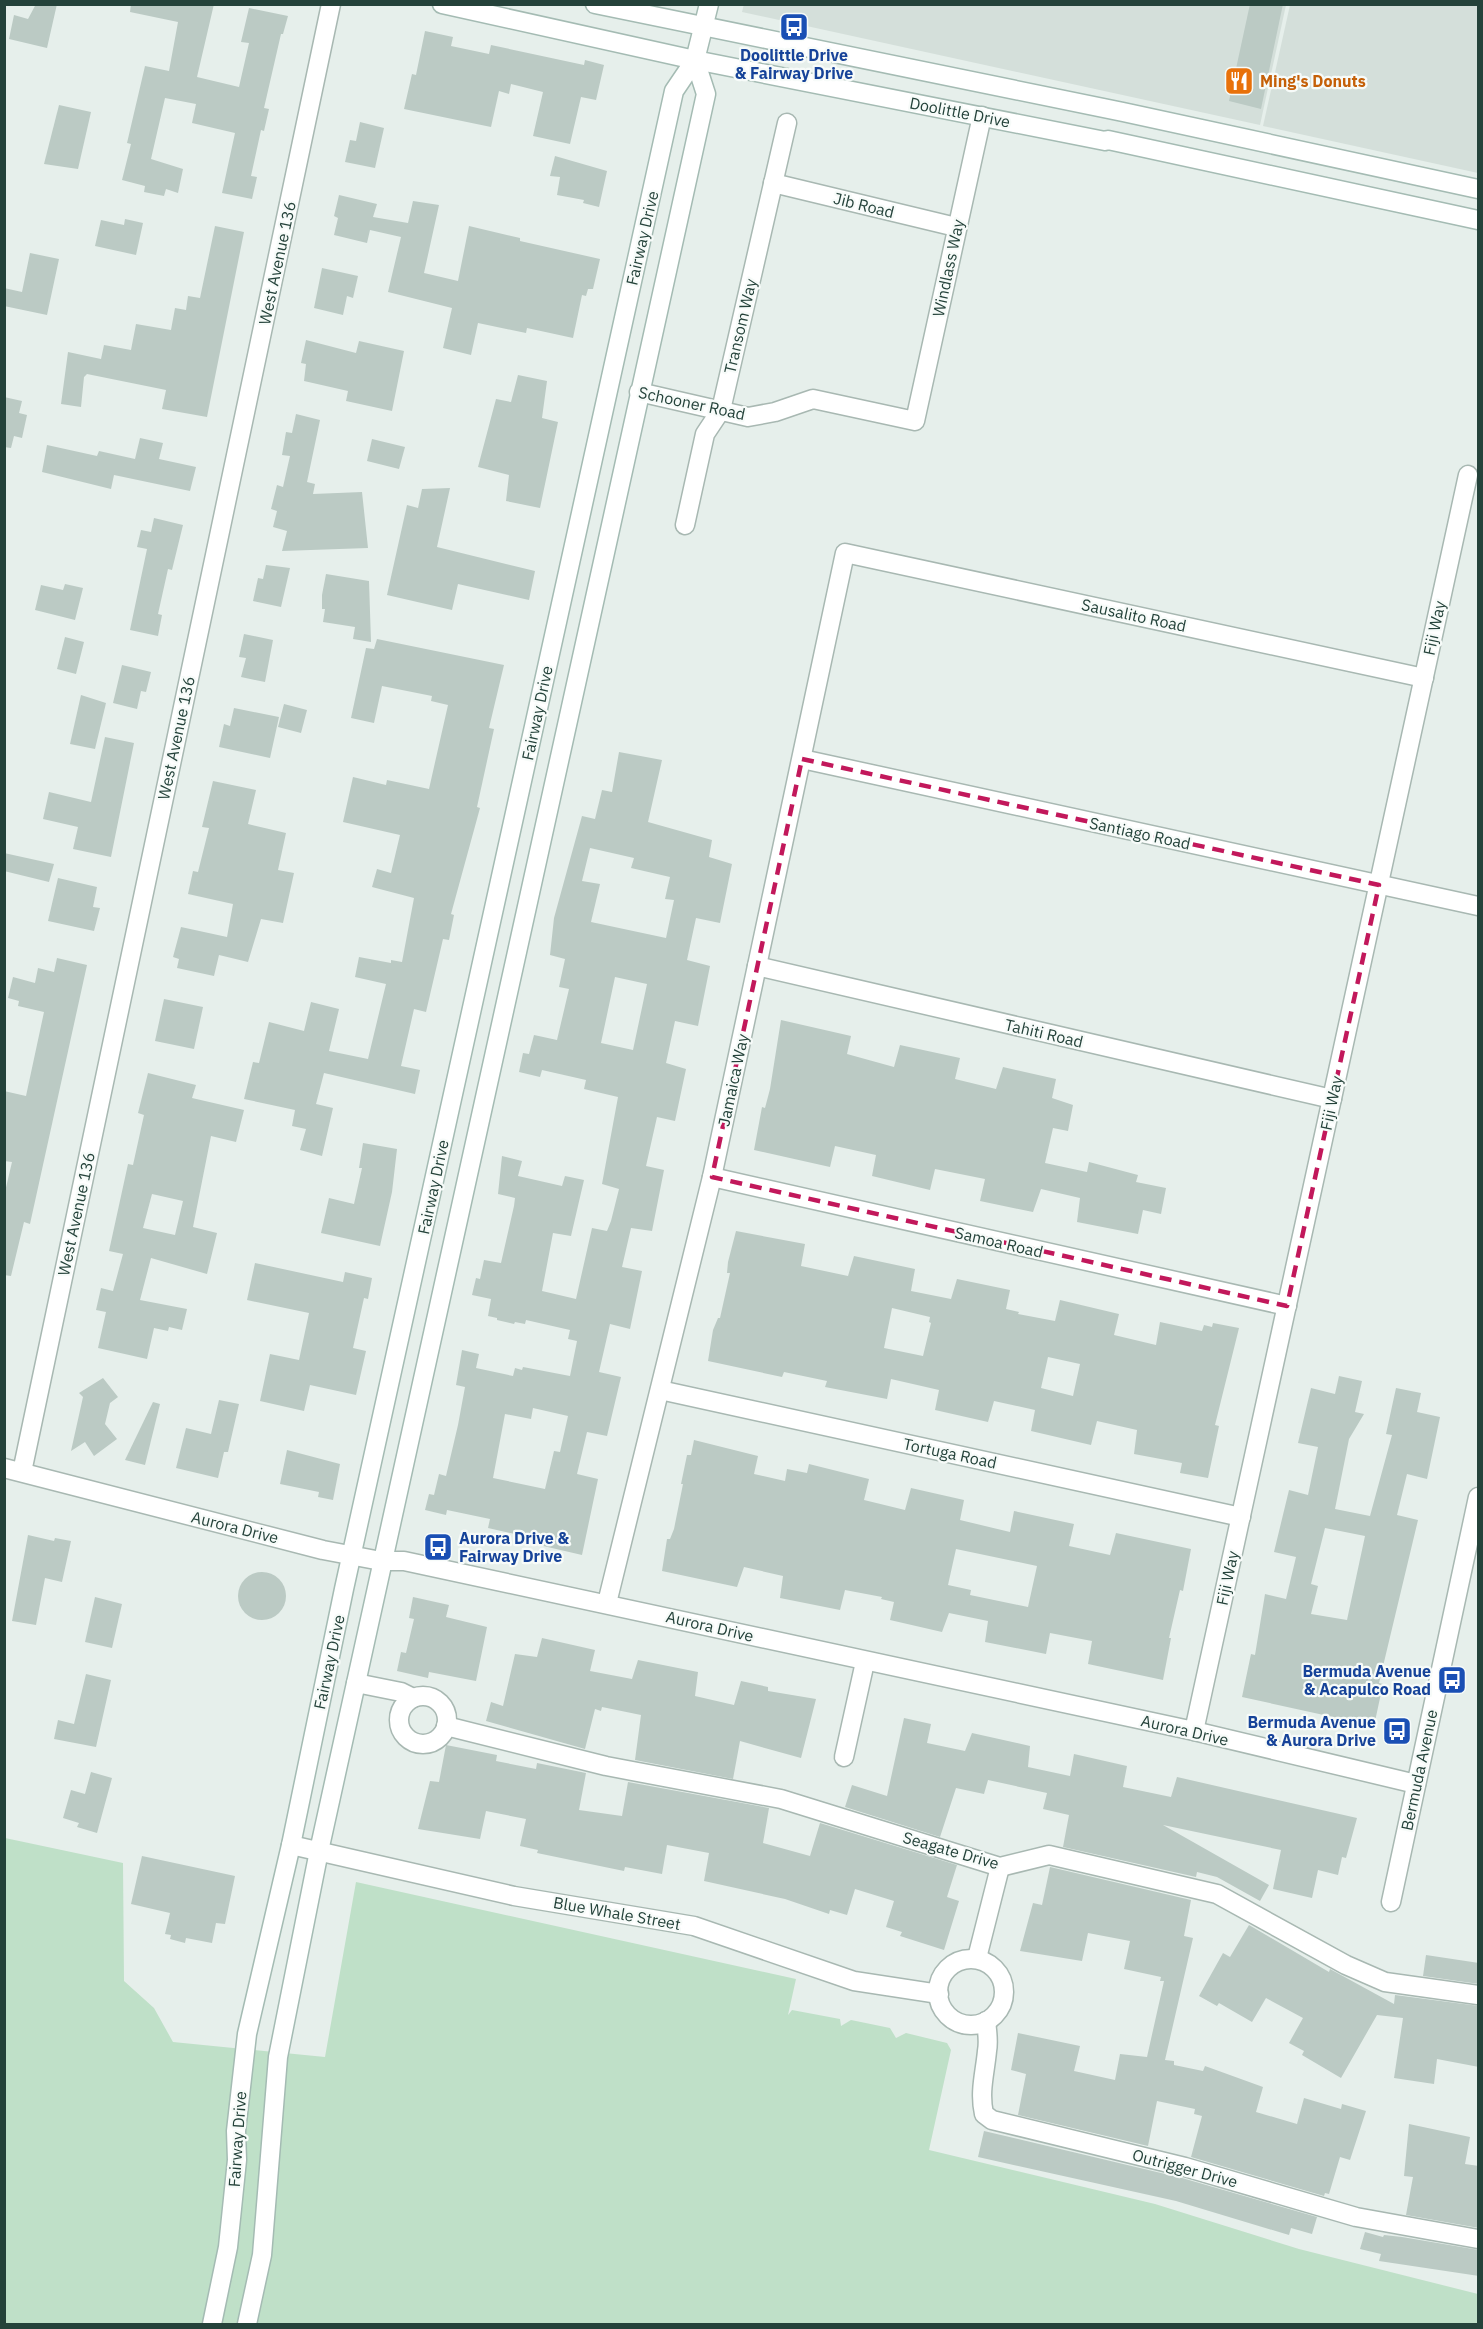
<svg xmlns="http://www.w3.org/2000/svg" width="1483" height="2329" font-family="'IBM Plex Sans',sans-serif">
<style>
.built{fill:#d4dfda}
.green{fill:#bfe0c8}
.building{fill:#bbcac4;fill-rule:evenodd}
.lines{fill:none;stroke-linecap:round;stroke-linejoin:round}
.street-casing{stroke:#a8b8b2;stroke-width:21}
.secondary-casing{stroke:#a4bbb3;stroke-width:21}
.street{stroke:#fff;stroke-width:18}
.secondary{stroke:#fff;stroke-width:18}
.marked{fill:none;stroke:#c2185b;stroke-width:4.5;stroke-dasharray:12 8;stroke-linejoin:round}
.labels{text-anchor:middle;stroke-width:4.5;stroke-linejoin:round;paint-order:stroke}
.transit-label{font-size:16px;font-weight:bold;fill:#164399;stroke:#f7fbf9;text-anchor:end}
.food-label{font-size:16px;font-weight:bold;fill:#c56008;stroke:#f7fbf9;text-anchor:start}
.street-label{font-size:16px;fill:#24423a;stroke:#f7fbf9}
</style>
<rect width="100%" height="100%" fill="#e6efeb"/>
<g class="built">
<path d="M744 4 1286 5 1260 125 742 12Z"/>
<path d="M1290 5H1478V173L1263 126Z"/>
</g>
<path class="green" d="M5 1838 123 1863 124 1981 154 2008 173 2042 325 2057 356 1882 796 1979 788 2015 792 2010 840 2019 841 2026 851 2020 890 2028 896 2038 906 2033 947 2043 951 2050 929 2150 1155 2204 1299 2249 1478 2294V2324H5Z"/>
<g class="building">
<path d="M36 4H57L47 48 9 39 14 15 28 19Z"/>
<path d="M131 4H214L197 77 239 87 249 43 241 42 249 8 288 16 283 34H281L264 108 269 109 264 131 261 130 251 176 257 177 252 199 222 193 235 133 192 123 196 104 165 98 151 159 183 169 178 193 166 189 164 196 144 192 145 186 122 180 131 144 127 143 145 66 169 71 178 22 130 12Z"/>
<path d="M1250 4H1283L1261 109 1229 101Z"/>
<path d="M425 31 453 37 451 46 489 54 491 45 584 65 585 60 604 65 596 100 581 97 570 144 533 136 543 92 511 84 509 94 499 91 491 127 404 109 412 74 416 75Z"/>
<path d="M59 105 91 112 78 169 44 164Z"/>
<path d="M360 122 384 128 375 168 345 162 350 140 356 141Z"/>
<path d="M555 156 607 171 599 207 583 203 584 200 557 195 560 177 550 176Z"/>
<path d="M339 195 377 204 373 217 408 223 413 201 439 205 424 273 458 281 469 226 520 238V241L600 259 593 289H588L586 296 582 295 573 338 527 328 526 333 478 323 471 355 443 348 452 308 388 292 401 237 370 230 367 243 334 235 338 218 334 216Z"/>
<path d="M125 219 143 223 136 255 95 246 101 220 124 225Z"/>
<path d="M215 226 244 232 207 417 162 409 166 390 87 374 84 377 81 407 61 404 68 352 101 359 104 345 131 350 136 324 171 330 175 308 186 310 188 296 200 298Z"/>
<path d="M30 253 59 259 47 315 4 306V288L22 292Z"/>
<path d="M322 268 358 276 353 298 347 296 343 315 314 308Z"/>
<path d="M306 340 356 353 359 341 404 351 392 411 346 401 348 391 304 381 306 364 301 363Z"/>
<path d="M518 375 547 381 542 418 558 422 540 508 506 501 509 475 478 467 496 399 511 402Z"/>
<path d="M4 397 22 401 19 413 27 415 22 438 14 436 11 448 4 447Z"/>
<path d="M296 414 320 420 307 482 315 484 313 494 362 492 368 548 282 551 287 531 273 527 277 511 271 509 277 485 283 487 290 456 282 455 286 432 292 433Z"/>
<path d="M140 438 163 443 159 459 196 467 190 491 114 475 111 489 42 472 47 445 97 456 99 451 135 459Z"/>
<path d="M372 439 405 447 399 469 367 461Z"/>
<path d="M450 488 437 547 535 571 529 600 458 584 452 610 387 595 407 505 418 508 422 489Z"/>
<path d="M154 518 183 525 172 570 168 569 158 614 162 615 158 636 130 630 147 549 137 547 141 530 151 532Z"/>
<path d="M266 565 290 568 281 607 253 601 258 578 263 579Z"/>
<path d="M326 574 369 581 371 642 353 639 355 627 323 622 325 609H322V595Z"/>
<path d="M65 584 83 588 75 620 35 610 41 585 63 590Z"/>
<path d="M244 634 273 640 265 682 241 677 246 658 239 657Z"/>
<path d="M65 637 84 642 76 674 57 669Z"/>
<path d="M377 639 504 665 489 728 494 729 477 807 480 808 451 914 454 915 449 940 443 939 426 1012 414 1009 401 1066 420 1070 415 1094 324 1073 316 1104 333 1108 322 1156 300 1150 306 1129 292 1126 295 1110 244 1099 253 1062 259 1063 269 1022 304 1031 311 1002 339 1009 329 1051 368 1059 386 984 355 977 359 957 391 963V960L402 962 414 898 372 887 377 869 391 873 400 835 343 822 353 777 386 785 387 780 429 789 448 705 431 701 432 696 382 686 374 723 351 718 366 648 374 649Z"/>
<path d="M122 665 151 672 146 692 141 691 137 709 113 703Z"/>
<path d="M81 695 106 703 95 749 70 744Z"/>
<path d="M284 704 307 710 301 733 278 727Z"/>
<path d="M234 708 279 717 270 758 219 747 224 724 230 726Z"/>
<path d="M105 737 134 743 111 857 73 849 78 827 43 819 49 792 91 802Z"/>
<path d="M619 752 662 760 648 822 712 840 709 857 732 864 720 923 696 918 687 960 710 966 698 1026 675 1021 666 1063 686 1069 675 1121 657 1117 646 1166 664 1170 652 1231 631 1228 622 1267 642 1271 630 1329 610 1324 599 1372 621 1377 607 1436 587 1432 577 1474 598 1479 582 1555 539 1545 540 1543 523 1539 524 1536 488 1528 490 1519 447 1510 446 1515 425 1510 429 1494 434 1495 439 1474 446 1476 458 1425 465 1387 456 1385 462 1350 479 1354 476 1368 513 1376 515 1368 522 1370 523 1367 570 1376 577 1341 568 1339 570 1330 526 1320 525 1324 515 1322 514 1324 497 1320V1318L488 1316 491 1299 472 1295 476 1278 480 1279 484 1260 501 1263 514 1206 515 1198 498 1194 502 1156 522 1161 518 1176 562 1186 565 1176 584 1180 571 1236 553 1233 542 1291 576 1299 592 1228 607 1231 611 1221 619 1189 602 1184 618 1097 584 1089 586 1080 542 1070 540 1077 519 1072 523 1053 529 1054 534 1035 557 1040 569 989 559 987 565 959 550 955 554 918 582 816 595 819 602 790 612 792ZM590 848 634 858 631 868 670 877 665 899 674 900 666 938 591 922 600 884 582 881ZM615 977 647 984 633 1050 601 1043ZM533 1408 568 1416 560 1452 554 1451 545 1489 493 1478 505 1414 531 1419Z"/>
<path d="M213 781 256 790 248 824 286 833 278 870 294 873 283 923 261 919 248 962 219 955 214 976 177 968 179 959 173 957 181 927 227 937 233 904 188 894 193 871 198 872 209 828 202 827Z"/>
<path d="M4 853 54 864 49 882 4 871Z"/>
<path d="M58 878 97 887 93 907 100 908 94 931 48 921Z"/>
<path d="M57 958 87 965 30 1224 24 1222 11 1276 4 1275V1196L12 1162 4 1161V1091L26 1096 44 1012 18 1006 19 1001 8 998 13 977 35 983 38 968 54 972Z"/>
<path d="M164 999 203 1007 194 1049 155 1041Z"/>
<path d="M781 1020 851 1036 847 1054 894 1067 900 1045 960 1058 955 1079 996 1089 1003 1067 1056 1079 1052 1098 1073 1105 1068 1131 1053 1128 1045 1163 1087 1172 1089 1162 1138 1175 1136 1182 1166 1188 1161 1214 1143 1210 1138 1234 1077 1222 1080 1198 1041 1189 1033 1212 980 1201 985 1179 935 1169 930 1190 872 1176 876 1155 835 1146 830 1167 754 1150 762 1107 765 1108 770 1089Z"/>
<path d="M148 1073 196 1085 192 1098 244 1110 236 1142 211 1136 193 1227 217 1233 207 1274 151 1258 140 1300 187 1309 182 1330 169 1327 168 1331 154 1328 147 1359 98 1348 106 1312 96 1310 101 1288 113 1291 123 1254 109 1251 128 1164 133 1165 144 1115 138 1113ZM152 1194 183 1201 175 1235 143 1228Z"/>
<path d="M363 1143 397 1149 392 1192 380 1246 321 1233 329 1198 354 1204 362 1168H359Z"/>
<path d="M736 1231 805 1244 801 1266 848 1276 854 1256 915 1269 911 1291 951 1299 957 1279 1010 1290 1006 1309 1019 1312 1018 1314 1055 1321 1060 1300 1119 1314 1114 1335 1156 1345 1160 1322 1202 1331 1204 1325 1212 1327 1213 1323 1239 1328 1215 1425 1219 1426 1208 1478 1180 1473 1182 1463 1134 1454 1137 1430 1097 1421 1091 1445 1031 1431 1035 1410 994 1401 988 1422 935 1410 939 1390 891 1379 887 1399 825 1387 827 1381 784 1372 782 1377 708 1361 713 1330 718 1318H720L730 1273H727L728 1262ZM892 1308 930 1317 929 1322 931 1323 923 1356 884 1348ZM1048 1357 1080 1364 1073 1396 1041 1388Z"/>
<path d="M255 1263 343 1282 345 1272 372 1278 368 1299 364 1298 353 1348 366 1351 356 1395 310 1385 304 1411 260 1401 270 1354 299 1360 309 1313 247 1300Z"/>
<path d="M1339 1376 1362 1381 1355 1412 1364 1414 1349 1439 1335 1509 1370 1516 1392 1435 1386 1434 1396 1388 1421 1393 1417 1412 1440 1417 1427 1479 1407 1474 1397 1515 1418 1520 1379 1683 1383 1684 1374 1726 1242 1697 1251 1654 1255 1655 1265 1594 1286 1599 1296 1557 1274 1552 1289 1490 1308 1495 1318 1447 1298 1443 1311 1388 1335 1394ZM1325 1528 1365 1536 1347 1620 1311 1614 1318 1586 1311 1584Z"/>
<path d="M103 1378 118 1397 110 1403 105 1424 117 1439 94 1456 85 1442 71 1451 83 1397 79 1393Z"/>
<path d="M219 1400 239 1404 228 1452H224L218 1478 176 1468 186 1428 211 1434Z"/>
<path d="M153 1402 160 1404 145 1465 125 1460Z"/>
<path d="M694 1440 758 1456 754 1474 785 1481 787 1469 807 1473 809 1464 869 1479 864 1500 905 1510 911 1488 964 1500 960 1520 1010 1532 1014 1511 1074 1524 1069 1546 1110 1555 1116 1533 1191 1549 1183 1591 1180 1590 1169 1638H1171L1163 1680 1088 1664 1092 1641 1050 1633 1046 1654 985 1642 988 1621 949 1613 942 1632 890 1620 894 1602 881 1599 882 1597 845 1590 840 1610 780 1598 783 1576 744 1567 737 1587 662 1571 667 1539H670L674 1529 683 1484H681L687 1455H691ZM956 1549 1037 1566 1028 1607 970 1595 971 1590 948 1585Z"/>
<path d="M287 1450 340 1464 333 1500 318 1497 319 1492 280 1484Z"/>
<path d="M28 1535 54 1541 55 1538 71 1541 62 1582 45 1578 36 1625 12 1621Z"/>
<circle cx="262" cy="1596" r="24"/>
<path d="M95 1597 122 1604 112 1648 85 1642Z"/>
<path d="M413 1597 449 1605 446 1617 487 1627 476 1681 429 1672 428 1678 397 1671 401 1652 406 1653 414 1619 409 1618Z"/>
<path d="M542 1638 595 1650 590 1671 632 1679 638 1660 698 1672 695 1696 734 1705 741 1681 768 1687V1691L816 1699 801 1758 740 1741 733 1779 635 1760 641 1715 602 1707 601 1711 595 1709 585 1749 486 1721 491 1702 503 1706 515 1654 537 1657Z"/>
<path d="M86 1674 111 1680 96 1747 54 1739 58 1720 74 1724Z"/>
<path d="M904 1718 931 1724 927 1743 965 1751 972 1733 1030 1746 1028 1767 1070 1776 1074 1754 1127 1766 1123 1787 1171 1797 1177 1777 1357 1818 1346 1858 1342 1857 1338 1875 1318 1870 1312 1898 1273 1889 1281 1850 1163 1825 1269 1885 1260 1901 1217 1877 1197 1872 1196 1877 1063 1847 1069 1815 1043 1809 1047 1793 988 1780 984 1794 956 1788 940 1837 845 1807 852 1785 887 1796Z"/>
<path d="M446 1745 497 1755 496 1761 536 1769 537 1763 586 1773 579 1810 622 1816 628 1782 769 1808 763 1843 810 1856 820 1823 957 1865 947 1897 959 1901 944 1950 900 1936 902 1932 886 1927 894 1901 855 1889 847 1915 830 1910 829 1914 785 1899 704 1881 709 1853 667 1845 662 1874 625 1867 624 1871 537 1853 538 1850 520 1846 526 1819 486 1811 480 1839 418 1829 430 1781 439 1782Z"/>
<path d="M91 1772 112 1778 97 1833 77 1827 79 1823 63 1818 71 1790 85 1794Z"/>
<path d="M142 1856 235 1876 225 1924 216 1923 212 1943 186 1938 185 1943 170 1939 171 1935 165 1934 170 1913 131 1904Z"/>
<path d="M1050 1867 1191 1900 1184 1936 1193 1938 1165 2060 1174 2061V2065L1203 2071 1205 2066 1263 2087 1256 2112 1297 2124 1304 2098 1341 2109 1342 2104 1366 2111 1350 2160 1340 2157 1329 2194 1325 2193 1324 2196 1191 2157 1202 2116 1194 2114 1195 2109 1157 2101 1148 2146 1018 2115 1026 2074 1011 2070 1018 2033 1080 2046 1074 2071 1115 2080 1120 2054 1147 2057 1164 1981H1160L1161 1977 1124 1969 1130 1941 1088 1933 1082 1961 1020 1951 1033 1903 1042 1905Z"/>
<path d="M1249 1925 1329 1972 1330 1969 1394 2004 1395 1995 1479 2006V2067L1437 2059 1434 2084 1394 2078 1403 2018 1377 2015 1341 2078 1302 2055 1304 2051 1289 2043 1303 2018 1266 1998 1252 2022 1219 2003 1217 2006 1199 1996 1223 1953 1230 1957Z"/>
<path d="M1426 1955 1479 1963V1984L1423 1976Z"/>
<path d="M1409 2124 1470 2137 1465 2164 1479 2166V2228L1406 2215 1413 2177 1404 2176Z"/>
<path d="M984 2131 1182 2178 1317 2217 1312 2234 1291 2228 1289 2235 1176 2201 978 2157Z"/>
<path d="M1365 2232 1383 2237 1384 2235 1402 2237 1479 2250V2276L1379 2261 1381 2254 1360 2249Z"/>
</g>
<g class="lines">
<g class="street-casing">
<g id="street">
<path d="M773 183 956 227"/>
<path d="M639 392 748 417 775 412 813 399 915 421 982 116"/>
<path d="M685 525 705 434 721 410 787 123"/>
<path d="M802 759 1478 906"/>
<path d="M757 966 1332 1099"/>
<path d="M712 1177 1287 1306"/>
<path d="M660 1390 1241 1517"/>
<path d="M4 1468 323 1550 381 1561H404L1194 1731 1416 1784"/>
<path d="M22 1472 331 4"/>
<path d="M607 1603 712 1177 845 553 1424 678"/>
<path d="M356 1683 401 1692 413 1698"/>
<circle cx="423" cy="1720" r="24"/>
<path d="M446 1726 606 1766 781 1799 1000 1867 1049 1855 1217 1894 1346 1965 1385 1982 1478 1995"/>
<path d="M1194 1731 1468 475"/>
<path d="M844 1757 865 1662"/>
<path d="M291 1845 514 1896 694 1926 854 1981 939 1994"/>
<path d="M1391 1902 1478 1497"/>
<path d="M977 1958 1000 1867"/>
<circle cx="971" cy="1992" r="33"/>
<path d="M986 2021C987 2031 989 2041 987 2051 985 2073 979 2092 984 2114L992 2120 1185 2167 1356 2217 1478 2239"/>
</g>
</g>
<g class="secondary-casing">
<g id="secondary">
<path d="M442 4 695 60 1105 141 1108 140 1478 220"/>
<path d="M595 4 1123 112 1478 189"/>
<path d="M212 2324 228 2247 237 2160 236 2131 247 2034 291 1845 344 1589 674 91 695 60 709 4"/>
<path d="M247 2324 262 2255 278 2057 319 1851 706 94 695 60"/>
</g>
</g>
<use href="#street" class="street"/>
<use href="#secondary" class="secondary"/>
</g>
<path class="marked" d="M802 759 1379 885 1287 1306 712 1177Z"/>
<defs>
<g id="bus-square" transform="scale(1.5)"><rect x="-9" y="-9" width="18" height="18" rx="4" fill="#1a4fb4" stroke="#f7fbf9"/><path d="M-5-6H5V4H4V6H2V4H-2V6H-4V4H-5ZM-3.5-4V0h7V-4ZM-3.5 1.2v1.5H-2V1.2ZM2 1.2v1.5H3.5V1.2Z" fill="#fff"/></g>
<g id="restaurant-square" transform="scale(1.5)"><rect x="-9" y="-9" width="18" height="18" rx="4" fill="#e8710a" stroke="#f7fbf9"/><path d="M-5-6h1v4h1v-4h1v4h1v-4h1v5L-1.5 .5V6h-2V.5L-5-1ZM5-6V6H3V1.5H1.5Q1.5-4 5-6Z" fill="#fff"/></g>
</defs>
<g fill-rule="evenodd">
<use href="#bus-square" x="794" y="27"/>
<use href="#restaurant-square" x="1239" y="81"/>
<use href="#bus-square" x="438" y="1547"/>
<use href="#bus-square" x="1452" y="1680"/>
<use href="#bus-square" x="1397" y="1731"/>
</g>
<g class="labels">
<g class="transit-label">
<text x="794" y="61" text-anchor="middle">Doolittle Drive<tspan x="794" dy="18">&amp; Fairway Drive</tspan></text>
<text x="459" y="1544" text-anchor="start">Aurora Drive &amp;<tspan x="459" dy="18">Fairway Drive</tspan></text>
<text x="1431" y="1677">Bermuda Avenue<tspan x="1431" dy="18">&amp; Acapulco Road</tspan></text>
<text x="1376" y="1728">Bermuda Avenue<tspan x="1376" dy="18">&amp; Aurora Drive</tspan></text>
</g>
<g class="food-label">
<text x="1260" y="87">Ming's Donuts</text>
</g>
<g class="street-label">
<text transform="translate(960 112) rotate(11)" y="6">Doolittle Drive</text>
<text transform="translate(864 205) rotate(14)" y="6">Jib Road</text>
<text transform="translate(642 238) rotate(-77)" y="6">Fairway Drive</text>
<text transform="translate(277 263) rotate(-78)" y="6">West Avenue 136</text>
<text transform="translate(948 268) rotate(-78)" y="6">Windlass Way</text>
<text transform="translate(740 326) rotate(-77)" y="6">Transom Way</text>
<text transform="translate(692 403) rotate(12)" y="6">Schooner Road</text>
<text transform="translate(1134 615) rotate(12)" y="6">Sausalito Road</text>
<text transform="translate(1434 628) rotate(-78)" y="6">Fiji Way</text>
<text transform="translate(537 713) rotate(-78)" y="6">Fairway Drive</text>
<text transform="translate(176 738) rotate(-78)" y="6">West Avenue 136</text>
<text transform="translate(1140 833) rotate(12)" y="6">Santiago Road</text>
<text transform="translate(1044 1033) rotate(13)" y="6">Tahiti Road</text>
<text transform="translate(733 1080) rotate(-78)" y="6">Jamaica Way</text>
<text transform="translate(1331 1103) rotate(-78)" y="6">Fiji Way</text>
<text transform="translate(433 1187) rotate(-78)" y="6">Fairway Drive</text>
<text transform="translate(76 1214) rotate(-78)" y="6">West Avenue 136</text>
<text transform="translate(999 1242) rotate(13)" y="6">Samoa Road</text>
<text transform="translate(950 1453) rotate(12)" y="6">Tortuga Road</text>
<text transform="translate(235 1527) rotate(14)" y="6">Aurora Drive</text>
<text transform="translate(1227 1578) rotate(-78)" y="6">Fiji Way</text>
<text transform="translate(710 1626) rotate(13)" y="6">Aurora Drive</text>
<text transform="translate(329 1662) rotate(-78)" y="6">Fairway Drive</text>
<text transform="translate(1185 1730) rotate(13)" y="6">Aurora Drive</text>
<text transform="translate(1419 1770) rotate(-78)" y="6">Bermuda Avenue</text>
<text transform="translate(951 1850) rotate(16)" y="6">Seagate Drive</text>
<text transform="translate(617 1913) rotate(10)" y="6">Blue Whale Street</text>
<text transform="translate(237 2139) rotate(-86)" y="6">Fairway Drive</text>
<text transform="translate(1185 2168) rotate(15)" y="6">Outrigger Drive</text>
</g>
</g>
<rect width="1483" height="2329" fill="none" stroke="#24423a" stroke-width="12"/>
</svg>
